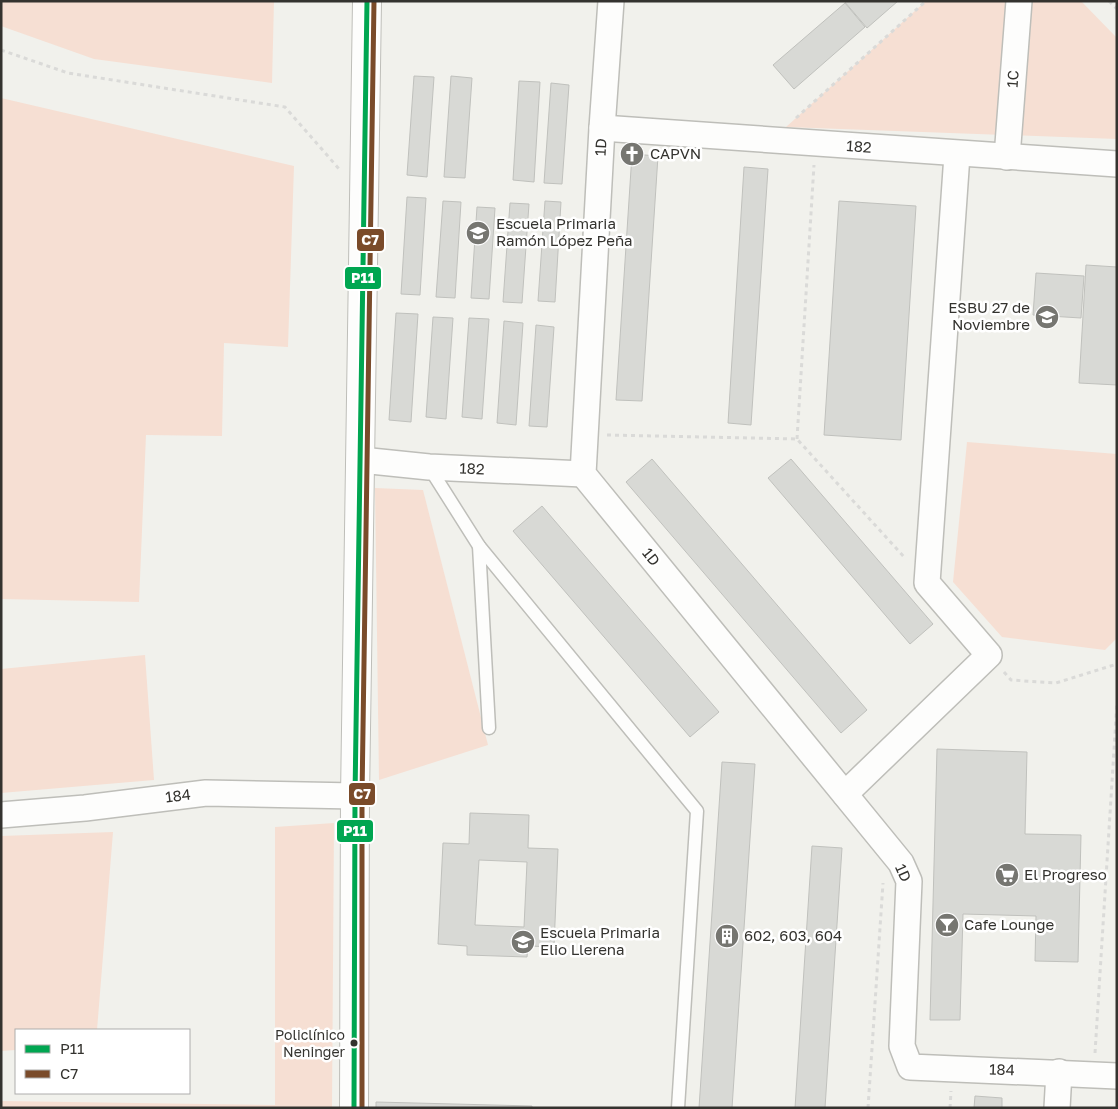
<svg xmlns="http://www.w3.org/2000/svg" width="1118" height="1109" font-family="'Golos Text',sans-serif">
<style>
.green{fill:#f6dfd3}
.building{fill:#d8d9d5;stroke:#c0c1bd;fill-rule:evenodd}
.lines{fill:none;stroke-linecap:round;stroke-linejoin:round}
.lane-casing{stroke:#bebeb9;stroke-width:15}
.street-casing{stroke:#bebeb9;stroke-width:28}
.secondary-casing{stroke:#bebeb9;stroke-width:30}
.path{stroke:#dadad8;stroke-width:3;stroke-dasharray:4 4;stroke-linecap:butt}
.lane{stroke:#fdfdfc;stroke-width:12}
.street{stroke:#fdfdfc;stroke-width:25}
.secondary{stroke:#fdfdfc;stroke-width:28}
.bus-1-casing{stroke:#fff;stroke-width:9}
.bus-2-casing{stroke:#fff;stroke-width:9}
.bus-1{stroke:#00a651;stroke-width:5}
.bus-2{stroke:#7a4b2a;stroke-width:5}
.bus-dot{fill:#34332f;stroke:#fff;stroke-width:2}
.labels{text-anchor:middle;stroke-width:5;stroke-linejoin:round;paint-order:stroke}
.bus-label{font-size:14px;fill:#34332f;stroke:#fff;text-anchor:end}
.street-label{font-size:15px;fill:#34332f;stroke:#fff}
.poi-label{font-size:15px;fill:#34332f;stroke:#fff;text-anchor:start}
.line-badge{stroke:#fff;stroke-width:2}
.badge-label{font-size:14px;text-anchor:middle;font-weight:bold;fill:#fff}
</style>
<rect width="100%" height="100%" fill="#f1f1ec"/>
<g class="green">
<path d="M1 1H274L272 83 94 59 1 26Z"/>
<path d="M926 1H1081L1117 38V139L786 127Z"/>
<path d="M1 98 294 166 288 347 224 343 222 436 146 435 139 602 1 599Z"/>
<path d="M967 442 1117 454V638L1105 650 1002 637 953 582Z"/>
<path d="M375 488 423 490 488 745 379 780Z"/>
<path d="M145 655 154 780 1 793V669Z"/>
<path d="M334 823 332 1108H1V1101L275 1105V827Z"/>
<path d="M113 832 97 1030H16V1050L1 1051V836Z"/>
</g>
<g class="building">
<path d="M844 1H898L867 28Z"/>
<path d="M845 3 865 27 794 89 773 65Z"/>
<path d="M414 76 434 77 427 177 407 175Z"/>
<path d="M451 76 472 78 465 178 444 177Z"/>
<path d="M519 81 540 82 534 182 513 180Z"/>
<path d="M551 83 569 85 562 184 544 183Z"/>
<path d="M632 154 658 156 642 401 616 400Z"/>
<path d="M744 167 768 169 751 425 728 423Z"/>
<path d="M407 197 426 198 420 295 401 294Z"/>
<path d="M443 201 461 202 455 298 436 297Z"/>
<path d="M545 201 561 202 555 302 538 301Z"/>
<path d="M839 201 916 206 901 440 824 435Z"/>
<path d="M510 203 529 204 522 303 503 302Z"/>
<path d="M477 207 495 208 489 299 471 298Z"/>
<path d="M1086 265 1117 267V385L1079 383Z"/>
<path d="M1036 273 1084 276 1081 318 1033 315Z"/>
<path d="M396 313 418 314 411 422 389 420Z"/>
<path d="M433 317 453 318 446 419 426 417Z"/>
<path d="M469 318 489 319 482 419 462 417Z"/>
<path d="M504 321 523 323 516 425 497 423Z"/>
<path d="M536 325 554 327 547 427 529 426Z"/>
<path d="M652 459 867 710 841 733 626 482Z"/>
<path d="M791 459 933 624 910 644 768 478Z"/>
<path d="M542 506 719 712 690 737 513 531Z"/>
<path d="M937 749 1027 752 1025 834 1081 835 1078 962 1035 961 1036 916 963 914 960 1020H930Z"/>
<path d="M722 762 755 764 732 1108H699Z"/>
<path d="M470 813 529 815 528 848 558 849 554 947 528 946 527 957 467 955V946L438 944 443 843 469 844ZM479 860 527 862 524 927 475 925Z"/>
<path d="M812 846 842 848 825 1108H795Z"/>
<path d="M975 1096 1002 1098V1108H974Z"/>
<path d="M376 1102 532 1106V1108H376Z"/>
</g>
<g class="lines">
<g class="lane-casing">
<g id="lane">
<path d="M429 467 479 546 697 811 678 1108"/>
<path d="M479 546 489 728"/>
</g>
</g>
<g class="street-casing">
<g id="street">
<path d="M611 1 602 128 583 474 901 863 909 881 902 1046 910 1067 1117 1076"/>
<path d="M602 128 1117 164"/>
<path d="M1007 157 1019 1"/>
<path d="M361 460 429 467 583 474"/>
<path d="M845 794 989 655 927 583 957 155"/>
<path d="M1 815 85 808 206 793 355 796"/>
<path d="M1057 1108 1059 1072"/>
</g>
</g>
<g class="secondary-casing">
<path id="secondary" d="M354 1108 355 796 367 1"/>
</g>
<g class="path">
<path d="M1109 1 1117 9"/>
<path d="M1 50 68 73 285 107 340 170"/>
<path d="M796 118 926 1"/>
<path d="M607 435 797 439 905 558"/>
<path d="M797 439 814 165"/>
<path d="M1004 672 1011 680 1056 683 1117 664"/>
<path d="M1095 1053 1117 702"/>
<path d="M868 1108 883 883"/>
<path d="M950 1108 951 1091"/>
</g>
<use href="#lane" class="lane"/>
<use href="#street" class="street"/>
<use href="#secondary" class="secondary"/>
<g class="bus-1-casing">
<path id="bus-1" d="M354 1108 355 796 367 1"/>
</g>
<g class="bus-2-casing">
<path id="bus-2" d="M362 1108V796L374 1"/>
</g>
<use href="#bus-1" class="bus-1"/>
<use href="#bus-2" class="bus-2"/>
</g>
<defs>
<g id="church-disc" transform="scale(1.25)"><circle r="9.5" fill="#767671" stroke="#fff"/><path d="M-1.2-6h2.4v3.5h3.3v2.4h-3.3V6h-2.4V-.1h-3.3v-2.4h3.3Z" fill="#fff"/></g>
<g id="school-disc" transform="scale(1.25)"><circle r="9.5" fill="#767671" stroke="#fff"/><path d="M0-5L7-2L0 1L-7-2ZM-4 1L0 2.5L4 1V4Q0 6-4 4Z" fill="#fff"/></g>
<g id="supermarket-disc" transform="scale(1.25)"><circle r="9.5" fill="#767671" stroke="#fff"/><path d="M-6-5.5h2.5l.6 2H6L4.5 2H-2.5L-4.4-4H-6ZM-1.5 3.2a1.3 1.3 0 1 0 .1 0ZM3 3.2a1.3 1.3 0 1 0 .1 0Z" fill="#fff"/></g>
<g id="bar-disc" transform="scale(1.25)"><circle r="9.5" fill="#767671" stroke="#fff"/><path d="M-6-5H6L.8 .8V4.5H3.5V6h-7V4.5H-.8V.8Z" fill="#fff"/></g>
<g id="building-disc" transform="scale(1.25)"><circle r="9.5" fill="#767671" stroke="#fff"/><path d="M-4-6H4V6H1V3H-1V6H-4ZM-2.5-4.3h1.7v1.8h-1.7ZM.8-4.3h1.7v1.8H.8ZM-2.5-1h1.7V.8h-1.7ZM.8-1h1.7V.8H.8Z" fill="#fff"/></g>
</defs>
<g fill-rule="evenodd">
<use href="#church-disc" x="632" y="154"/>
<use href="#school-disc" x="478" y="233"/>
<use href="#school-disc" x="1047" y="317"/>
<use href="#supermarket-disc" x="1007" y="875"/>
<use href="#bar-disc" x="947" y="925"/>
<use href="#building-disc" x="727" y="936"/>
<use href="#school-disc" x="523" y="942"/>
</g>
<circle class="bus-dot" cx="354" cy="1043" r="4.5"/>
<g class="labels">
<g class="bus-label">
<text x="345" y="1040">Policlínico<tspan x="345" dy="17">Neninger</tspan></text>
</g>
<g class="street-label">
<text transform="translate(1013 79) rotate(-86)" y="5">1C</text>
<text transform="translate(601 147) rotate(-87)" y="5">1D</text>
<text transform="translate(859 147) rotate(4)" y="5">182</text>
<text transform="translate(472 469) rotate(2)" y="5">182</text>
<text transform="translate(651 557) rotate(51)" y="5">1D</text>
<text transform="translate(178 796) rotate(-7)" y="5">184</text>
<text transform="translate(903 873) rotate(66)" y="5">1D</text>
<text transform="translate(1002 1070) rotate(2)" y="5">184</text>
</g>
<g class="poi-label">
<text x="650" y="159">CAPVN</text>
<text x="496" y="229">Escuela Primaria<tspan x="496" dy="17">Ramón López Peña</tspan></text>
<text x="1030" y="313" text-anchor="end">ESBU 27 de<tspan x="1030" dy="17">Noviembre</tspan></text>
<text x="1024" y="880">El Progreso</text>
<text x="964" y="930">Cafe Lounge</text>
<text x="540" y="938">Escuela Primaria<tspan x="540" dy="17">Elio Llerena</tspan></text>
<text x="744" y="941">602, 603, 604</text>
</g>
</g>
<g class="line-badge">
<rect x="356" y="228" width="29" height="24" rx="5" fill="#7a4b2a"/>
<rect x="344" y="266" width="38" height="24" rx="5" fill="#00a651"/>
<rect x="348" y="782" width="28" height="24" rx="5" fill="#7a4b2a"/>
<rect x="336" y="819" width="38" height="24" rx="5" fill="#00a651"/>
</g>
<g class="badge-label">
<text x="370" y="245">C7</text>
<text x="363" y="283">P11</text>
<text x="362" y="799">C7</text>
<text x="355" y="836">P11</text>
</g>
<rect width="1118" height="1109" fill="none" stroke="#34332f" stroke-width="5"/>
<rect x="15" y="1029" width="175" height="65" fill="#ffffff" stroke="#aeadac"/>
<rect x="25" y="1045" width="25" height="8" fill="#00a651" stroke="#aeadac"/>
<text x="60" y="1054" font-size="15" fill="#34332f">P11</text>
<rect x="25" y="1070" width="25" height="8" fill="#7a4b2a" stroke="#aeadac"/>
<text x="60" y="1079" font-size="15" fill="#34332f">C7</text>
</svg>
